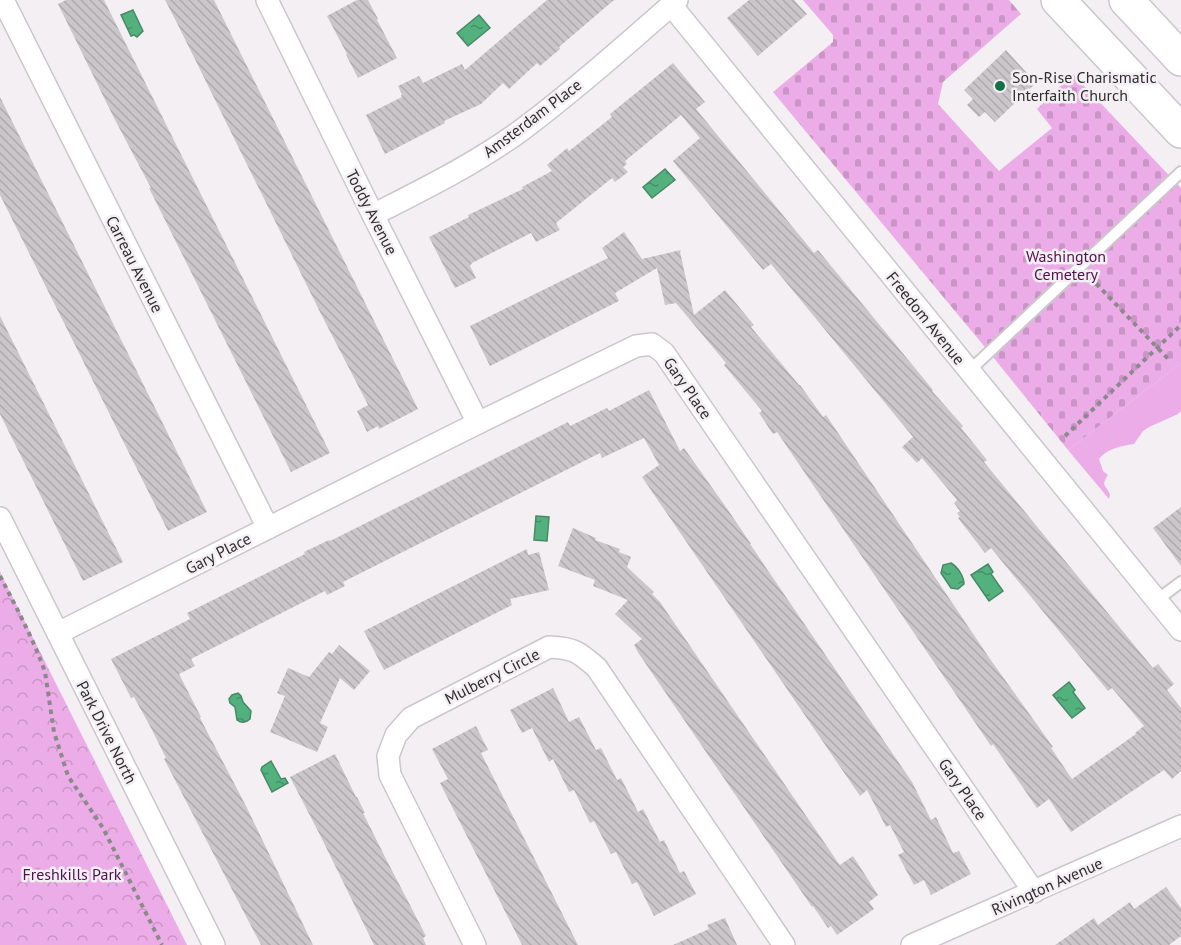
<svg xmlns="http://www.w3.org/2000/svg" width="1181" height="945" font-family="'PT Sans',sans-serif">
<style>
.grass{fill:#ecace7}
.cemetery{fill:url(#cemetery-stones)}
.park{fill:url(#park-crowns)}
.water{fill:url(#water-ripples);stroke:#488a66;stroke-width:1.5}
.building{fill:url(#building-back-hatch)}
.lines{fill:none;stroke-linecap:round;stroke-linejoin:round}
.lane-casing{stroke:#cbc7ca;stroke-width:14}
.street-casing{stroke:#cbc7ca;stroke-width:24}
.primary-casing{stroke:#cbc7ca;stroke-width:36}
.path{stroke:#8b898b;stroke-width:4;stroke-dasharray:4.5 4.5;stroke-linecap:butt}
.lane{stroke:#fff;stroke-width:10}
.street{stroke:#fff;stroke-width:21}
.primary{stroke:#fff;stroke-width:33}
.poi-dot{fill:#137146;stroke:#f3eff3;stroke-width:2}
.labels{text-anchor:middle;stroke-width:5;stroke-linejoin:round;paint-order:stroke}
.poi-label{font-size:16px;fill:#2f2e2f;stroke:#f3eff3;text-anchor:start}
.street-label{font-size:16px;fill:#2f2e2f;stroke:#f3eff3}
.park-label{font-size:16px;fill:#50124e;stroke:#f3eff3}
</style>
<defs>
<pattern id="cemetery-stones" width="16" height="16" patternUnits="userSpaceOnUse" patternTransform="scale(1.5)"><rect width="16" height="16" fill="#ecace7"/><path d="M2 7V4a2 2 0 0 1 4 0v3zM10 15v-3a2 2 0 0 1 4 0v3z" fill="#cb94c6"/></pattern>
<pattern id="park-crowns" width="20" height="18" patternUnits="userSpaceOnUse" patternTransform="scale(1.5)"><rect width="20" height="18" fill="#ecace7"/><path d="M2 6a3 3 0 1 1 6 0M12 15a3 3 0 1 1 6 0" fill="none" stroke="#cb94c6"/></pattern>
<pattern id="water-ripples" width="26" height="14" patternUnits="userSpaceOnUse" patternTransform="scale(1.5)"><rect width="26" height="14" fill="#53b17e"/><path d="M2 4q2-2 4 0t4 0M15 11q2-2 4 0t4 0" fill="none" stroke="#459068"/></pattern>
<pattern id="building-back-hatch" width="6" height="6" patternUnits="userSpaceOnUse" patternTransform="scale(1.5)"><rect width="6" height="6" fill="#cac6c9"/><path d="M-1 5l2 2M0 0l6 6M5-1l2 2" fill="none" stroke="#aeaaad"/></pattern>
</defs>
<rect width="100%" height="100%" fill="#f3eff3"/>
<path class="grass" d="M1181 363V411L1178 414 1149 427 1143 431 1134 444C1121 446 1108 448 1099 459L1103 471 1108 475C1100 487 1107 485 1110 495L1109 499 1068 450Z"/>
<path class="cemetery" d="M803 0H1009L1021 14 943 82 938 104 999 171 1052 128 1037 109 1073 74 1181 188V363L1068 450 989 352 773 92 833 42V35Z"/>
<path class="park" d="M0 572 187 945H0Z"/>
<g class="water">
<path d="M133 10 143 31 137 37 134 35 131 36 121 15Z"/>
<path d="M479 15 490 28 468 46 457 33Z"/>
<path d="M665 169 675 180 652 198 643 187Z"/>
<path d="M536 516 549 517 547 541 534 540Z"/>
<path d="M951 563C958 567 964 577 964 584L958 589 951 588 941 573 943 565Z"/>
<path d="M988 564 993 572 991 574 1003 591 989 601 971 575Z"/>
<path d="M1069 682 1075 690 1073 692 1085 708 1072 718 1053 695Z"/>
<path d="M238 693 241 696 243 702 251 711 250 719C246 723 241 723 237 720L235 707 230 703 229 699 232 695Z"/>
<path d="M271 761 281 779 285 778 288 783 272 792 261 770 262 767Z"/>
</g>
<g class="building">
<path d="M66 0H104L330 453 291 472 149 188H151L113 116 58 4Z"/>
<path d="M165 0H214L418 409 379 429 378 426 367 432 357 411 368 405 321 314 177 23Z"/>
<path d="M357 0H368L378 19 377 20 397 58 358 78 346 55 347 54 327 16Z"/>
<path d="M547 0H614L559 47 560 49 540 66 537 63 509 89 503 83 481 104 444 121 445 123 385 154 366 115 402 97 401 95H402L398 86 419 76 423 83 462 64 465 70Z"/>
<path d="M749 0H794L807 14 758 56 727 18Z"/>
<path d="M1006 50 1036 83 995 122 985 112 979 117 967 105 973 99 964 90Z"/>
<path d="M673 63 705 102 696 109 814 253 818 250 933 390 932 391 963 426 961 428 987 460 984 462 1153 668 1158 664 1174 684 1167 690 1181 708V771L1172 779 1164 770 1071 832 1049 799 1037 808 993 744 991 746 777 432 773 434 759 413 762 411 724 365 726 363 676 303 665 305 657 268 615 293 619 301 490 366 470 326 608 258 602 248 624 232 642 259 681 250 680 252 694 315 725 290 754 325 751 327 799 385H800L823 417 826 415 990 659 1053 747 1051 748 1072 779 1136 734 1135 733 1144 726 1112 688 1108 691 991 548 985 553 958 518 960 517 957 513 960 511 954 503 957 500 922 458 917 463 902 447 913 437 771 264 763 270 673 161 700 138 681 115 625 161 627 164 623 167 628 172 615 182 612 178 556 223 560 230 536 242 531 233 472 263 470 266 476 278 455 288 429 237 469 217 468 215 523 189 522 187 552 171 547 165 567 148 569 151 612 117 610 114Z"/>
<path d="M0 97 207 512 168 531 0 195Z"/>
<path d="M0 316 123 562 83 581 0 414Z"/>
<path d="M649 390 680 451 684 448 728 510 751 544H750L912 782 931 820 936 817 953 853 959 851 971 874 931 895 924 880 914 885 898 855 904 852 890 825 886 827 867 790 860 796 642 477 659 465 644 438 602 458 600 453 343 582 345 586 327 595 325 591 191 659 195 666 179 674 201 717 200 718 246 806 313 945H261L164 759 166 758 151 728 134 697 131 698 111 659 190 619 187 613 305 554 304 552 329 540 330 541 568 422 570 426 607 408 609 411Z"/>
<path d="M1181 507V566L1153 528Z"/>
<path d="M573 528 596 538 595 540 620 549 619 552 631 557 627 567 654 592 652 594 660 602 837 861 840 865 853 856 878 895 869 902 874 909 837 935 831 926 828 928 813 906 812 907 639 654 634 645 642 639 615 614 628 600 593 586 595 580 558 566Z"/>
<path d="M527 549 528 555 539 552 549 590 510 599 512 605 384 670 364 631Z"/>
<path d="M339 645 370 671 354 690 340 678 320 723 328 727 317 752 270 732 285 696 277 693 288 668 309 677 329 652 332 654Z"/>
<path d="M553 688 569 722 579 717 596 750 601 748 617 780 621 778 638 812 643 809 660 842 664 840 680 873 684 871 696 894 654 916 637 882 632 884 616 852 611 854 594 821 590 823 574 790 569 792 553 759 549 762 532 728 522 733 510 710Z"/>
<path d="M476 726 488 750 481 753 578 945H522L440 783 448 779 432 749Z"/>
<path d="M335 754 356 797H357L365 813H363L385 857 426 936 423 938 426 945H374L320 835 290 777Z"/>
<path d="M1166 887 1181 908V936L1169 945H1055L1094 918 1098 925 1130 902 1134 909Z"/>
<path d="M725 918 737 945H673L709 929 707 925Z"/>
</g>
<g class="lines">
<g class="lane-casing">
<g id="lane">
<path d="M969 371 1181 172"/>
<path d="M1157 600 1181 582"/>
</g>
</g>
<g class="street-casing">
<g id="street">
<path d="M3 0 268 528"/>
<path d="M267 0 373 215 478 423"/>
<path d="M671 5 1181 630"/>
<path d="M373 215C424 189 477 163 523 129 576 89 627 44 677 0"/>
<path d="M0 518 214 945"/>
<path d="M58 633 478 423 636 346 652 344 664 353 1034 892"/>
<path d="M475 945 390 775 388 756 396 735 411 718 549 647C574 648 579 652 597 668L784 945"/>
<path d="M912 945 1181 826"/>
</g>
</g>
<g class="primary-casing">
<g id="primary">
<path d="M1058 0 1181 131"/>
<path d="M1126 0 1181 59"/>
</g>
</g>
<g class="path">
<path d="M1090 277 1170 361"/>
<path d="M1065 436 1181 325"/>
<path d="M0 576C16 607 33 638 45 672L54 732 68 776 103 828 162 945"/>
</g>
<use href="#lane" class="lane"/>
<use href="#street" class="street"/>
<use href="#primary" class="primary"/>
</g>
<circle class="poi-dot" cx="1000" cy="86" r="6"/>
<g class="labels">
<g class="poi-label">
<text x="1012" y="83">Son-Rise Charismatic<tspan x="1012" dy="18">Interfaith Church</tspan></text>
</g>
<g class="street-label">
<text transform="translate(532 118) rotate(-37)" y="6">Amsterdam Place</text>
<text transform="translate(372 212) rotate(63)" y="6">Toddy Avenue</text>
<text transform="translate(135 264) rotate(63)" y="6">Carreau Avenue</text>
<text transform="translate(926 318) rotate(51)" y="6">Freedom Avenue</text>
<text transform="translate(688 388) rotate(55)" y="6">Gary Place</text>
<text transform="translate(218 553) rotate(-27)" y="6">Gary Place</text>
<text transform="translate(492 676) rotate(-27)" y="6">Mulberry Circle</text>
<text transform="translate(107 732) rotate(63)" y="6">Park Drive North</text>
<text transform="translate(963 789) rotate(55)" y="6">Gary Place</text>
<text transform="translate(1047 886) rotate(-24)" y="6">Rivington Avenue</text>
</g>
<g class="park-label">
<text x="1066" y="262">Washington<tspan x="1066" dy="18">Cemetery</tspan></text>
<text x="72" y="880">Freshkills Park</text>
</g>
</g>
</svg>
